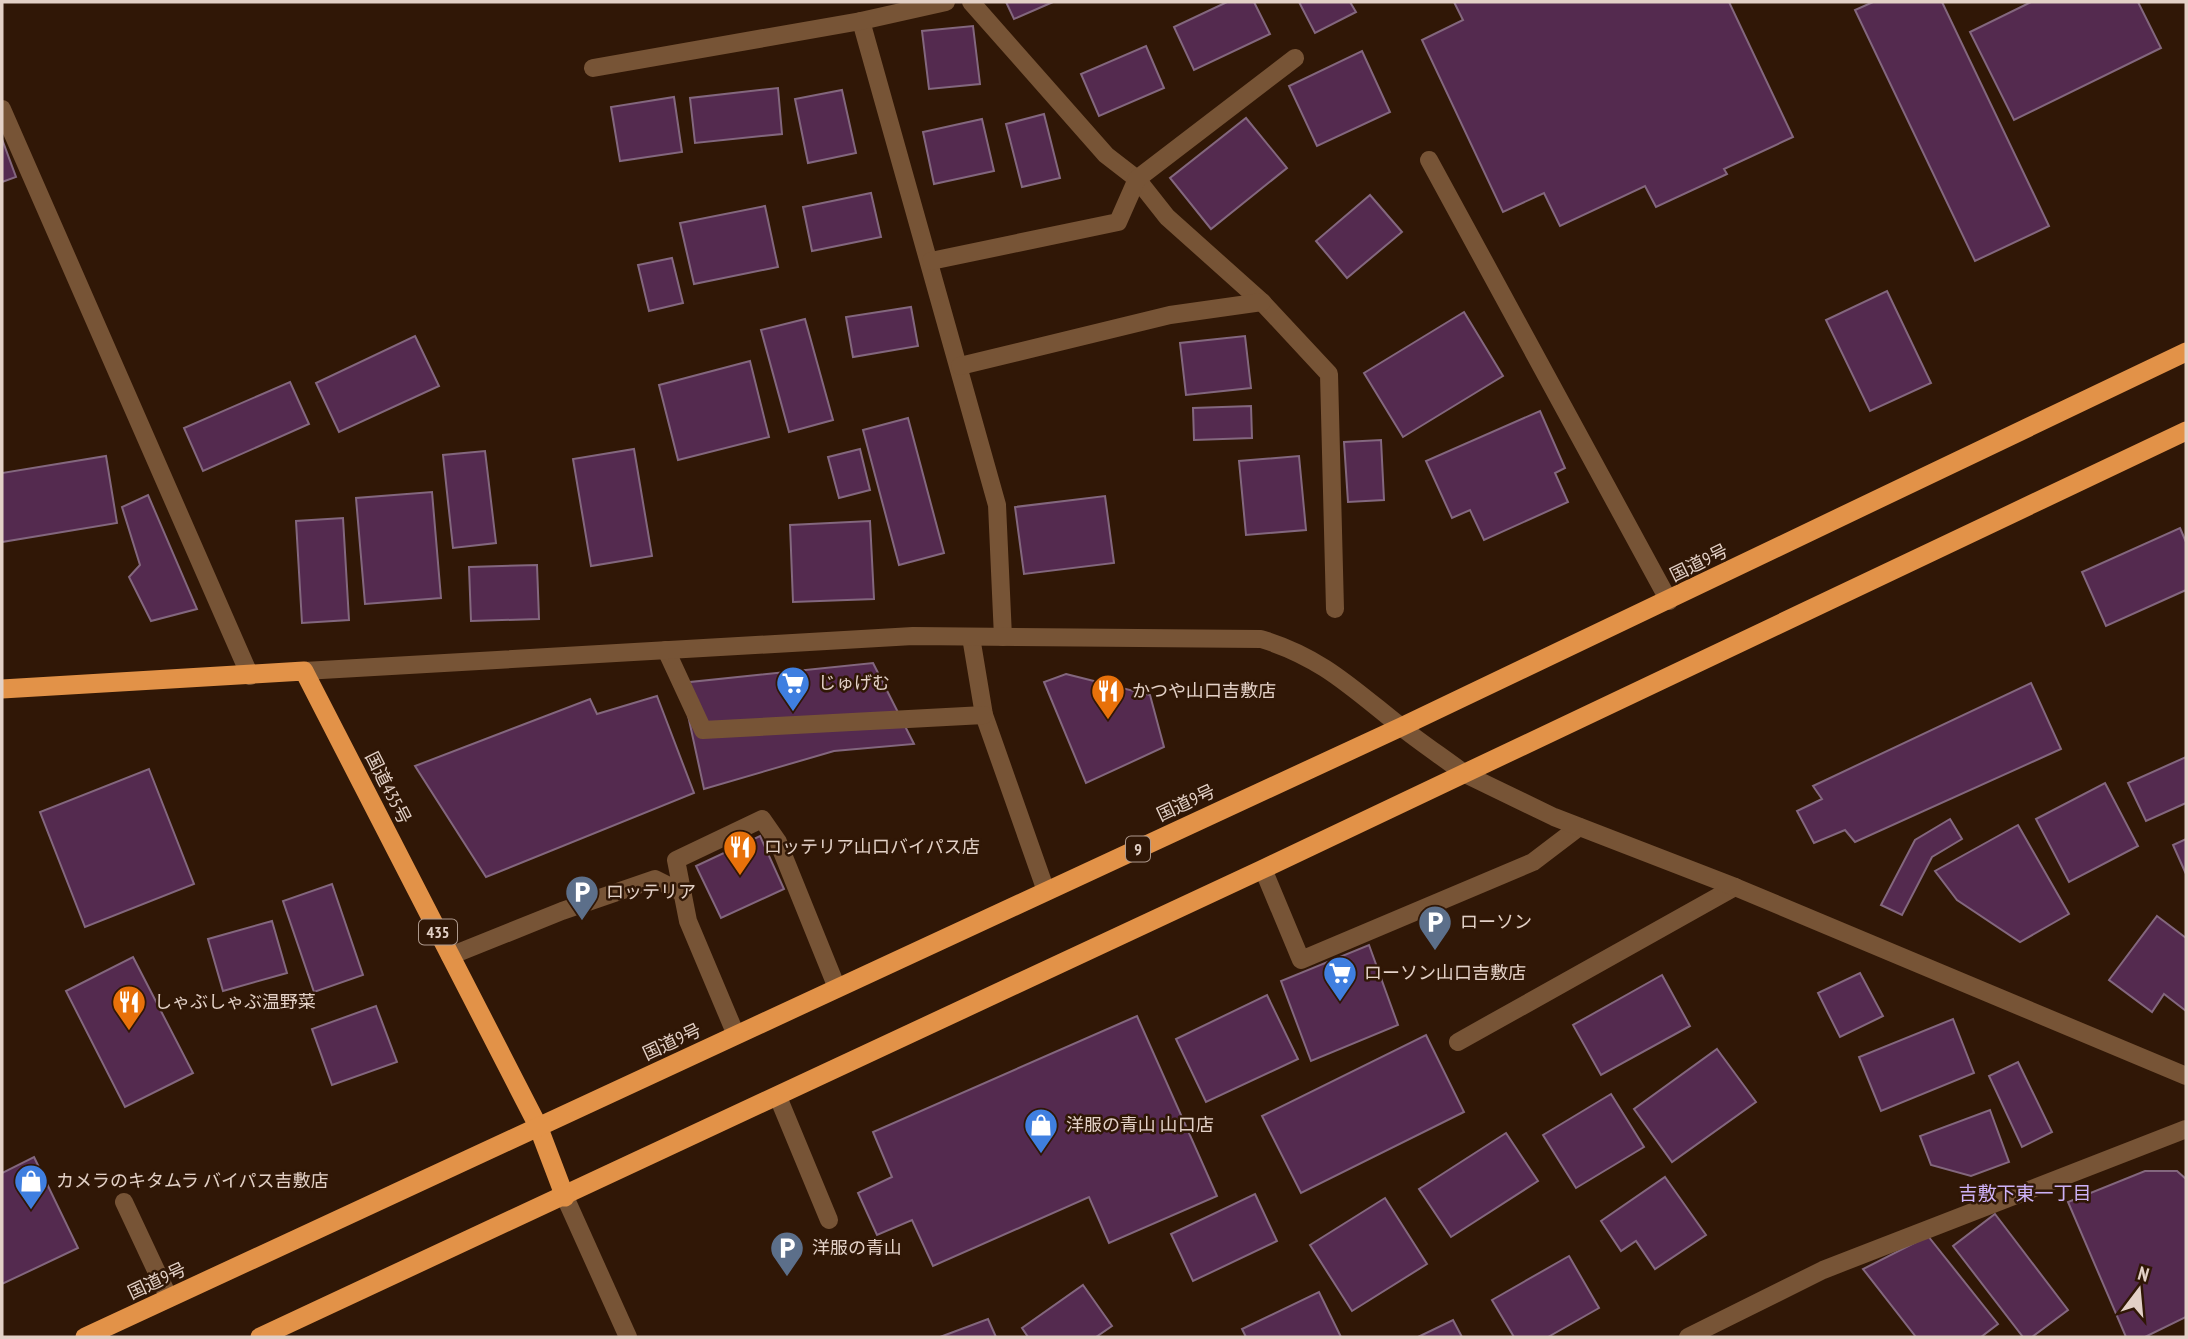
<svg xmlns="http://www.w3.org/2000/svg" width="2188" height="1339" font-family="'PT Sans Narrow','Noto Sans JP',sans-serif">
<style>
.building{fill:#542a4f;stroke:#83677e;stroke-width:2}
.lines{fill:none;stroke-linecap:round;stroke-linejoin:round}
.service{stroke:#775436;stroke-width:18}
.minor{stroke:#775436;stroke-width:18}
.tertiary{stroke:#775436;stroke-width:18}
.trunk{stroke:#e29248;stroke-width:19}
.labels{text-anchor:middle;stroke-width:5;stroke-linejoin:round;paint-order:stroke}
.shield{fill:#301706;stroke:#ad998d;stroke-width:2}
.shield-label{font-size:16px;font-weight:bold;fill:#e3d1c7}
.street-label{font-size:18px;fill:#e3d1c7;stroke:#301706}
.poi-label{font-size:18px;fill:#e3d1c7;stroke:#301706;text-anchor:start}
.neighbourhood-label{font-size:19px;fill:#cdb1f6;stroke:#301706}
</style>
<rect width="100%" height="100%" fill="#301706"/>
<g class="building">
<path d="M1006 2H1053L1014 19Z"/>
<path d="M1227 2H1254L1270 34 1194 70 1174 27Z"/>
<path d="M1299 2H1350L1356 12 1315 33Z"/>
<path d="M1454 2H1729L1793 137 1724 169 1727 174 1656 207 1645 186 1560 226 1544 193 1503 212 1422 40 1463 20Z"/>
<path d="M1873 2H1942L2049 226 1975 261 1855 10Z"/>
<path d="M2031 2H2138L2161 48 2014 120 1970 32Z"/>
<path d="M973 26 980 84 929 89 922 31Z"/>
<path d="M1146 46 1164 88 1099 116 1081 74Z"/>
<path d="M1362 51 1390 112 1317 146 1289 86Z"/>
<path d="M778 88 782 134 695 143 690 98Z"/>
<path d="M842 90 856 153 808 163 795 99Z"/>
<path d="M674 97 682 152 620 161 611 107Z"/>
<path d="M1044 114 1060 178 1022 187 1006 124Z"/>
<path d="M1246 118 1287 168 1211 229 1170 178Z"/>
<path d="M982 119 994 171 934 184 923 132Z"/>
<path d="M2 139 16 177 2 182Z"/>
<path d="M871 193 881 237 812 251 803 207Z"/>
<path d="M1370 195 1402 232 1347 278 1316 241Z"/>
<path d="M765 206 778 267 694 284 680 223Z"/>
<path d="M672 258 683 303 649 311 638 265Z"/>
<path d="M1887 291 1931 383 1870 411 1826 320Z"/>
<path d="M911 307 918 346 853 357 846 317Z"/>
<path d="M1464 312 1503 376 1403 437 1364 373Z"/>
<path d="M805 319 833 420 789 432 761 330Z"/>
<path d="M415 336 439 386 339 432 316 383Z"/>
<path d="M1245 336 1251 388 1186 395 1180 343Z"/>
<path d="M750 361 769 437 678 460 659 385Z"/>
<path d="M290 382 309 424 203 471 184 428Z"/>
<path d="M1251 406 1252 438 1194 440 1193 408Z"/>
<path d="M1540 411 1565 468 1555 473 1568 502 1484 540 1470 510 1452 518 1426 461Z"/>
<path d="M908 418 944 553 899 565 863 430Z"/>
<path d="M1381 440 1384 500 1348 502 1344 442Z"/>
<path d="M634 449 652 556 591 566 573 459Z"/>
<path d="M860 449 870 490 839 498 828 457Z"/>
<path d="M485 451 496 543 453 548 443 455Z"/>
<path d="M106 456 117 523 2 542V473Z"/>
<path d="M1299 456 1306 530 1246 535 1239 461Z"/>
<path d="M432 492 441 598 365 604 356 498Z"/>
<path d="M148 495 197 609 151 621 129 577 140 565 122 507Z"/>
<path d="M1105 496 1114 563 1024 574 1015 507Z"/>
<path d="M343 518 349 620 302 623 296 521Z"/>
<path d="M870 521 874 599 793 602 790 525Z"/>
<path d="M2180 528 2186 542V590L2106 626 2082 572Z"/>
<path d="M537 565 539 619 471 621 469 567Z"/>
<path d="M873 663 914 744 834 751 704 789 681 683Z"/>
<path d="M1066 674 1150 695 1164 747 1086 783 1044 682Z"/>
<path d="M2031 683 2061 749 1855 842 1845 830 1814 843 1797 811 1822 799 1813 786Z"/>
<path d="M657 696 694 793 486 877 415 766 590 699 597 714Z"/>
<path d="M2186 757V803L2146 821 2128 783Z"/>
<path d="M149 769 194 884 85 927 40 812Z"/>
<path d="M2105 783 2138 846 2069 882 2036 819Z"/>
<path d="M1950 819 1962 839 1932 857 1902 915 1881 905 1915 840Z"/>
<path d="M2018 825 2069 914 2020 942 1957 900 1935 871Z"/>
<path d="M760 836 784 889 721 918 696 866Z"/>
<path d="M2186 839V874L2173 845Z"/>
<path d="M332 884 363 975 314 992 283 901Z"/>
<path d="M2157 916 2186 938V1011L2164 994 2152 1012 2109 980Z"/>
<path d="M272 921 287 973 223 991 208 939Z"/>
<path d="M1369 945 1398 1025 1311 1061 1281 981Z"/>
<path d="M133 957 193 1073 125 1107 66 991Z"/>
<path d="M1860 973 1883 1016 1840 1037 1818 993Z"/>
<path d="M1662 975 1690 1026 1601 1075 1573 1025Z"/>
<path d="M1267 995 1298 1059 1206 1102 1176 1039Z"/>
<path d="M376 1006 397 1062 332 1085 312 1029Z"/>
<path d="M1137 1016 1217 1196 1109 1243 1089 1197 933 1266 912 1220 877 1235 858 1193 892 1177 873 1132Z"/>
<path d="M1953 1019 1974 1073 1881 1111 1859 1057Z"/>
<path d="M1426 1035 1464 1112 1301 1193 1262 1116Z"/>
<path d="M1717 1049 1756 1102 1672 1162 1634 1109Z"/>
<path d="M2018 1062 2052 1132 2022 1147 1989 1076Z"/>
<path d="M1611 1094 1644 1147 1576 1188 1543 1135Z"/>
<path d="M1990 1110 2009 1162 1971 1176 1931 1165 1920 1136Z"/>
<path d="M1506 1133 1538 1181 1451 1237 1419 1189Z"/>
<path d="M34 1157 78 1248 2 1284V1173Z"/>
<path d="M2145 1171H2177L2186 1179V1317L2145 1337H2126L2068 1202Z"/>
<path d="M1665 1177 1706 1235 1655 1269 1636 1241 1621 1251 1601 1221Z"/>
<path d="M1255 1194 1277 1241 1193 1281 1171 1234Z"/>
<path d="M1385 1198 1427 1264 1352 1311 1310 1245Z"/>
<path d="M1995 1214 2068 1310 2032 1337H2023L1953 1246Z"/>
<path d="M1928 1236 1998 1324 1981 1337H1916L1863 1269Z"/>
<path d="M1569 1256 1599 1308 1548 1337H1514L1492 1300Z"/>
<path d="M1083 1285 1112 1326 1096 1337H1028L1022 1328Z"/>
<path d="M1319 1292 1341 1337H1246L1242 1329Z"/>
<path d="M988 1319 996 1337H940Z"/>
<path d="M1453 1320 1462 1337H1418Z"/>
</g>
<g class="lines">
<g class="service">
<path d="M971 637 984 715 1046 891"/>
<path d="M666 650 703 730 984 715"/>
<path d="M1263 869 1301 960 1533 862 1579 827"/>
<path d="M450 956 562 911 655 879 683 893"/>
<path d="M736 1035 688 921 676 860 762 819 778 842 837 988"/>
<path d="M1458 1042 1735 887"/>
<path d="M778 1097 829 1220"/>
<path d="M124 1202 169 1298"/>
</g>
<g class="minor">
<path d="M971 2 1106 155 1137 179 1167 217 1262 302 1329 374 1335 609"/>
<path d="M861 21 997 505 1003 637"/>
<path d="M593 68 861 21 946 2"/>
<path d="M2 109 250 676"/>
<path d="M1429 160 1669 601"/>
<path d="M931 261 1118 222 1137 179 1295 58"/>
<path d="M960 366 1170 315 1262 302"/>
<path d="M1465 774 1554 817 1735 887 2186 1076"/>
<path d="M1688 1337 1823 1270 2186 1129"/>
</g>
<g class="tertiary">
<path d="M304 671 913 636 1261 639C1321 657 1352 688 1400 726 1421 743 1444 758 1465 774"/>
<path d="M565 1197 628 1337"/>
</g>
<g class="trunk">
<path d="M2 689 304 671 538 1126 565 1197"/>
<path d="M85 1337 1401 727 2186 352"/>
<path d="M260 1337 1263 869 2186 431"/>
</g>
</g>
<defs>
<g id="supermarket-pin" transform="scale(1.75)"><path d="M0 17L-7.5 6A9.5 9.5 0 1 1 7.5 6Z" fill="#3f7fe0" stroke="#301706"/><path d="M-6-5.5h2.5l.6 2H6L4.5 2H-2.5L-4.4-4H-6ZM-1.5 3.2a1.3 1.3 0 1 0 .1 0ZM3 3.2a1.3 1.3 0 1 0 .1 0Z" fill="#fff"/></g>
<g id="restaurant-pin" transform="scale(1.75)"><path d="M0 17L-7.5 6A9.5 9.5 0 1 1 7.5 6Z" fill="#e8710a" stroke="#301706"/><path d="M-5-6h1v4h1v-4h1v4h1v-4h1v5L-1.5 .5V6h-2V.5L-5-1ZM5-6V6H3V1.5H1.5Q1.5-4 5-6Z" fill="#fff"/></g>
<g id="parking-pin" transform="scale(1.75)"><path d="M0 17L-7.5 6A9.5 9.5 0 1 1 7.5 6Z" fill="#5c6f8a" stroke="#301706"/><path d="M-3.5-5.5H1a3.5 3.5 0 0 1 0 7H-1V5.5H-3.5ZM-1-3.4V-.6H.8a1.4 1.4 0 0 0 0-2.8Z" fill="#fff"/></g>
<g id="shop-pin" transform="scale(1.75)"><path d="M0 17L-7.5 6A9.5 9.5 0 1 1 7.5 6Z" fill="#3f7fe0" stroke="#301706"/><path d="M-5-2.5h2.3a2.7 3.5 0 0 1 5.4 0H5L5.5 6h-11ZM-1.5-2.5h3a1.5 2.3 0 0 0-3 0Z" fill="#fff"/></g>
</defs>
<g fill-rule="evenodd">
<use href="#supermarket-pin" x="793" y="683"/>
<use href="#restaurant-pin" x="1108" y="691"/>
<use href="#restaurant-pin" x="740" y="847"/>
<use href="#parking-pin" x="582" y="892"/>
<use href="#parking-pin" x="1435" y="922"/>
<use href="#supermarket-pin" x="1340" y="973"/>
<use href="#restaurant-pin" x="129" y="1002"/>
<use href="#shop-pin" x="1041" y="1125"/>
<use href="#shop-pin" x="31" y="1181"/>
<use href="#parking-pin" x="787" y="1248"/>
</g>
<g class="labels">
<g class="shield">
<rect x="1126" y="836.5" width="24" height="25" rx="5"/>
<rect x="419" y="919.5" width="38" height="25" rx="5"/>
</g>
<g class="shield-label">
<text x="1138" y="855">9</text>
<text x="438" y="938">435</text>
</g>
<g class="street-label">
<text transform="translate(1699 563) rotate(-26)" y="6">国道9号</text>
<text transform="translate(388 788) rotate(63)" y="6">国道435号</text>
<text transform="translate(1186 803) rotate(-25)" y="6">国道9号</text>
<text transform="translate(672 1042) rotate(-25)" y="6">国道9号</text>
<text transform="translate(157 1281) rotate(-25)" y="6">国道9号</text>
</g>
<g class="poi-label">
<text x="818" y="689">じゅげむ</text>
<text x="1132" y="697">かつや山口吉敷店</text>
<text x="764" y="853">ロッテリア山口バイパス店</text>
<text x="606" y="898">ロッテリア</text>
<text x="1460" y="928">ローソン</text>
<text x="1364" y="979">ローソン山口吉敷店</text>
<text x="154" y="1008">しゃぶしゃぶ温野菜</text>
<text x="1066" y="1131">洋服の青山 山口店</text>
<text x="56" y="1187">カメラのキタムラ バイパス吉敷店</text>
<text x="812" y="1254">洋服の青山</text>
</g>
<g class="neighbourhood-label">
<text x="2025" y="1200">吉敷下東一丁目</text>
</g>
</g>
<rect width="2188" height="1339" fill="none" stroke="#e3d1c7" stroke-width="7"/>
<g transform="translate(2139 1290) rotate(16)" stroke="#301706" stroke-width="5" paint-order="stroke">
<path d="M0-5L12 26L0 18L-12 26Z" fill="#e3d1c7"/>
<text y="-10" font-size="19" font-weight="bold" text-anchor="middle" fill="#e3d1c7">N</text>
</g>
</svg>
